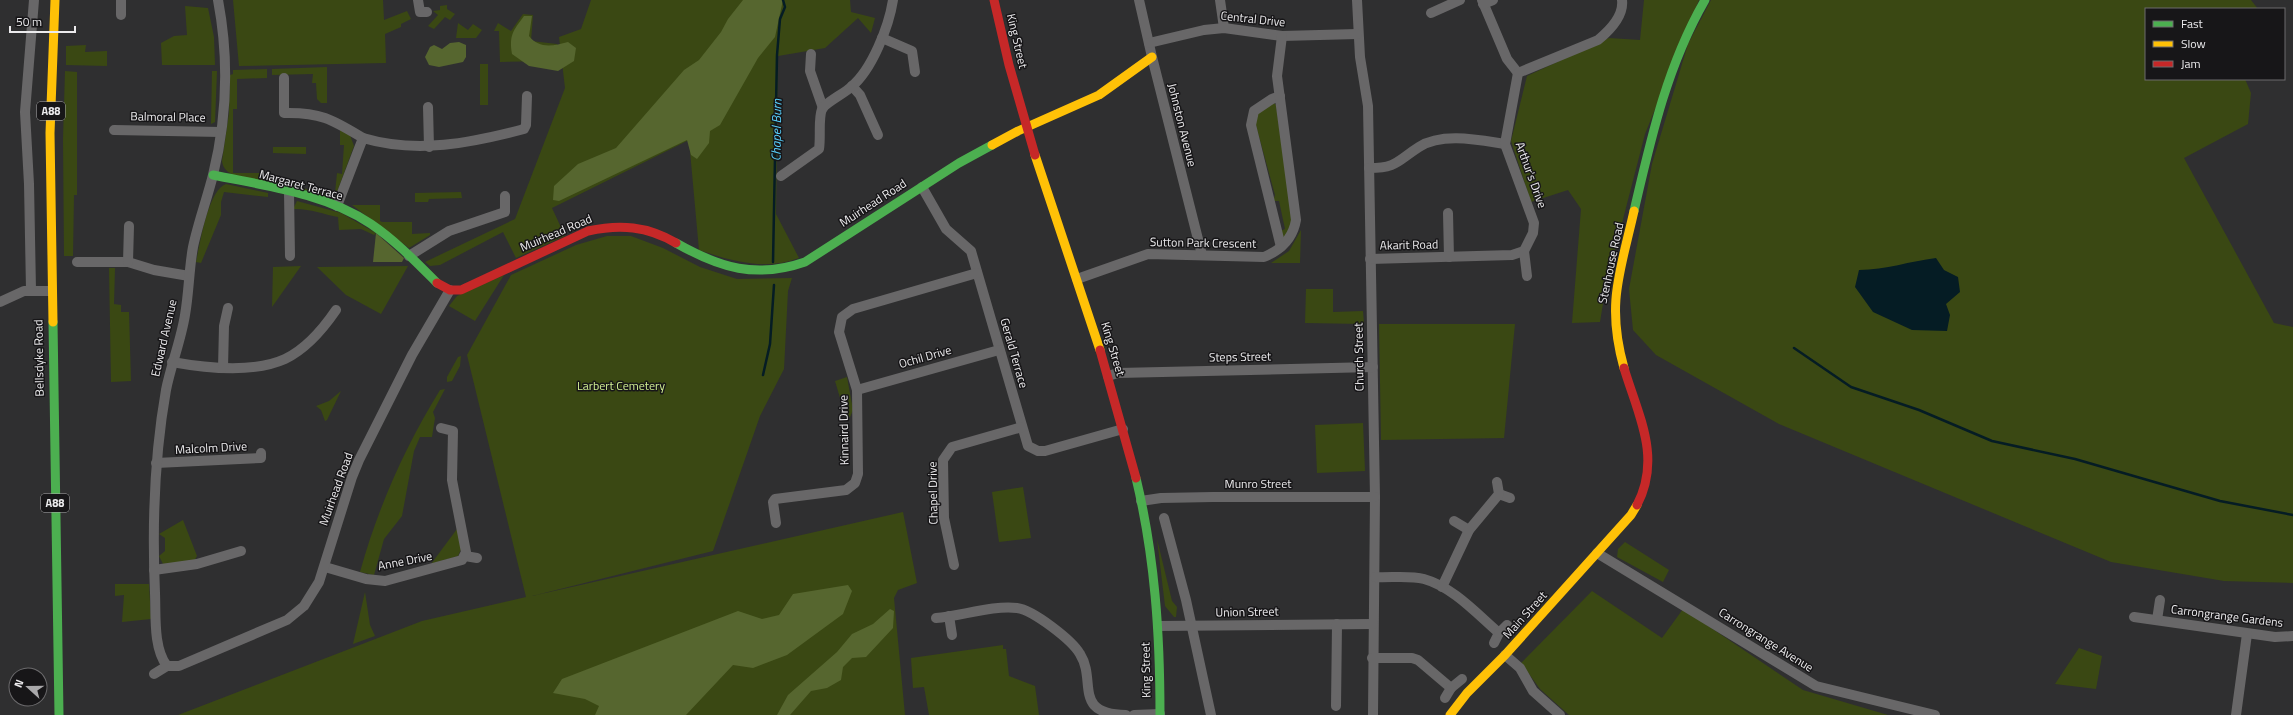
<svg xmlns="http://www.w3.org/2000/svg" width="2293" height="715" font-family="'Titillium Web',sans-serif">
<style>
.green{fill:#3a4813}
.forest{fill:#56662f}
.water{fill:#051c24}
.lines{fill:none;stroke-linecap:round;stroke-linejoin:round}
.stream{stroke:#051c24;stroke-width:2.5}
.street{stroke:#686768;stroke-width:10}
.fast{stroke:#4caf50;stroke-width:9}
.slow{stroke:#ffc107;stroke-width:9}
.jam{stroke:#c62828;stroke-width:9}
.labels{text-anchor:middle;stroke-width:3;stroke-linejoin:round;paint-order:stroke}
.shield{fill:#171618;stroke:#acabad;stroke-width:1}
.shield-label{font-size:11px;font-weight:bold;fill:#ecebed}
.street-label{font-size:12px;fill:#ecebed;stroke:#171618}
.park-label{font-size:12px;fill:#d3f194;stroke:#171618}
.water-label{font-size:13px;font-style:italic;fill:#58d0fc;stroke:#171618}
</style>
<rect width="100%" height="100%" fill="#2f2f30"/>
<g class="green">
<path d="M233 0H383L384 20 407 11 411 19 401 24V27L385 34 386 63 239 66Z"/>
<path d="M591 0H850L851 12 875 18 871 33 858 18 825 48 778 56 776 214 799 258C766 271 731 261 699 250L689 140 552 208 565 236 516 258 503 232 440 265 430 266 425 262 515 219 565 88 559 37 581 29Z"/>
<path d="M1644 0H1699L1645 134 1606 285 1600 322 1572 323 1581 209 1568 190 1531 202 1511 141 1527 76 1609 38 1640 40Z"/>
<path d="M1711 0H2251L2258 9H2146V79H2245L2251 93 2248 124 2184 158 2274 323 2293 327V583L2224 581 2111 562 1779 424 1656 355 1633 330 1629 289 1652 164 1688 44Z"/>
<path d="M447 5V9L455 14 450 20 445 17 434 29 428 26 438 15 433 11 440 10V6Z"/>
<path d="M185 6 208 8 214 37 215 65H162L161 43 174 36 187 35Z"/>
<path d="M523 14 533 15 531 41 557 44 559 64 547 61 500 62 499 31H494L498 23 511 31Z"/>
<path d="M458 23 468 30 473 24 482 30 476 38H456Z"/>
<path d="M86 45 85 52 107 51V66L66 65V46Z"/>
<rect x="480" y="64" width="8" height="41"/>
<path d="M327 67V103H321L317 99 316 83H312L313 74 272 75V69Z"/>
<path d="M267 69V78L237 79V109H233V173H269L268 181C253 178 224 180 222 161L229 113 230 75 233 74V70Z"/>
<path d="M65 71 77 72V195H74L73 256H64L63 139Z"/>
<path d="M212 71H217L215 122 211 124Z"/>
<path d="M1274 103 1276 105 1293 223 1284 239 1280 231 1285 229 1279 201H1273L1275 195 1254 118 1257 113Z"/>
<path d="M340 129 350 135 354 146 337 192 327 196 273 182 303 183V188L321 193H335L337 173 342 174 344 145H340Z"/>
<path d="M273 147H306V154L273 153Z"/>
<path d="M226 184 268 193V197L224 192 221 202V215L201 263 196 262C200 244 208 190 226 184Z"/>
<path d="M461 192 462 198 429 199 428 202H415V193Z"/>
<path d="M297 201 341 213 376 233 374 235 361 229 339 230 338 217C323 214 308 208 293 209Z"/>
<path d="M352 205H380V221L382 222H412V234L430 233V235L409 248Z"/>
<path d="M1301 230 1300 263H1271L1289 251Z"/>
<path d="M607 236H631L663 248 700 267 737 279 792 278 788 291 784 369 760 416 713 551 532 596 903 512 917 583 898 590 894 598 905 715H178L422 621 526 597 467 355 511 275 576 245Z"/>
<path d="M301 266 272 307 273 267Z"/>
<path d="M408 266 381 314 346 295 317 267Z"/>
<path d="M109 268H115L114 304 121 305V312H129L131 381 111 382Z"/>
<path d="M504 275 475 321 449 306 457 296Z"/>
<path d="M1306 289H1333V312L1363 311 1364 324 1305 323Z"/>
<path d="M1379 324H1515L1504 438 1381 440Z"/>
<path d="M461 356 460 366 452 381 447 382V377L458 357Z"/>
<path d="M847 377 853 410 850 417 846 418 835 381Z"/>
<path d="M445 389 433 412 435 418 432 437H420L414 451 402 516 384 539 374 575 360 572C378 507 405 447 440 390Z"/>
<path d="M341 391 327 420 325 421 321 410 316 406 329 401Z"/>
<path d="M1363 423 1365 471 1317 473 1315 425Z"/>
<path d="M1023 487 1031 538 999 542 992 492Z"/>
<path d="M183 520 197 556 194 561 163 564 159 556 165 551V538L159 534Z"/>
<path d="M457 529 462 547 458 556 431 564Z"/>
<path d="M1157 539 1172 601 1177 607 1176 617H1174L1165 606Z"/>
<path d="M1625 542 1669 570 1663 582 1617 557 1618 549Z"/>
<path d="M115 584H149L151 619 122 622 124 595 115 596Z"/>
<path d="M1592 591 1662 638 1683 609 1803 690 1888 715H1569L1540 689 1521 663Z"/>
<path d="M365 592 370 625 375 636 353 644Z"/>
<path d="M1003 645V649H1006L1009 676 1035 686 1039 715H929L924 687 913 688 911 658Z"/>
<path d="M2079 648 2102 656 2096 689 2055 684Z"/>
</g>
<g class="forest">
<path d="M743 0H783L775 37 758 58 720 125 710 131 709 143 697 159 691 155 687 140 559 201 553 200 554 186 578 164 616 148 684 70 699 60 721 32 728 19Z"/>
<path d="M524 16H532L529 36C539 49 553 46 568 42L576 48 574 61 558 71 529 66 512 54C509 35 513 31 524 16Z"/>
<path d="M459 42 466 45V57L463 62 439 67 429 65 425 57 430 47 434 45 442 49 450 43Z"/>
<path d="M376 233 404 258 402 262H373Z"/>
<path d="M848 585 852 591 843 614 787 655 753 668 733 665 686 715H595L599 706 585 699 553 693 562 679 738 611 762 619 779 615 793 594Z"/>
<path d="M890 609 894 611 893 628 866 657 852 658 843 667 841 680 827 688 811 691 790 715H777L788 695 837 652 852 634 873 624Z"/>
</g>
<path class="water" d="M1936 258 1944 270 1958 277 1960 292 1946 304 1950 315 1947 331 1912 330 1873 312 1855 287 1859 270C1886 270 1910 261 1936 258Z"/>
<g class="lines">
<g class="stream">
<path d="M773 262 777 55 780 19 785 7 783 0"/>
<path d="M1794 348 1851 387 1919 410 1992 441 2075 459 2220 501 2293 515"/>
<path d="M763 375 770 344 774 285"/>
</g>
<g class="street">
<path d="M121 0V15"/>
<path d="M418 0 420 12H427"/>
<path d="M1139 0 1152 57 1202 255"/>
<path d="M1220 0 1224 28"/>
<path d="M1357 0 1360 57 1368 106 1375 497 1373 715"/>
<path d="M1482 0 1507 59 1518 73"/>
<path d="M1483 4 1493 0"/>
<path d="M1431 13 1460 0"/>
<path d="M882 38 912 51 915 72"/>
<path d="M1149 43 1204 30 1224 28 1282 36 1357 34"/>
<path d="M811 54 810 71 823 108"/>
<path d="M284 78V113C321 112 333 120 363 138"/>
<path d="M852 86 860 95 878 135"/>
<path d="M1280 96 1272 99 1254 111 1251 125 1281 247"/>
<path d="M428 107 429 147"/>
<path d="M114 130 221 132"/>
<path d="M1369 168C1397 168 1397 161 1419 147 1442 132 1479 140 1505 144"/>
<path d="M781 176 819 149C821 137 818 119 822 109 825 103 845 93 851 87 872 70 889 26 893 0"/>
<path d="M922 187 946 229 971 251 1028 446 1038 451H1045L1123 429"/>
<path d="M289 192 290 256"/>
<path d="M337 206 363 138C417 154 471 143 524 129L526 125 527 96"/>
<path d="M1448 213 1449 257"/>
<path d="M409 256 449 231 505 212V196"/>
<path d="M1370 259 1512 255 1524 251"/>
<path d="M77 262H128L154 270 189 276"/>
<path d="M128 262 129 226"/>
<path d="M1527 276 1524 251 1533 233 1534 223 1505 144 1518 73 1598 40C1609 31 1624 16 1622 0"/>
<path d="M1077 279 1148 254 1264 257C1281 250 1293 238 1296 220L1277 76 1282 36"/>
<path d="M31 290 29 184 25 112 34 0"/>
<path d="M0 302 24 291H51"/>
<path d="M172 362C205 368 254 373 285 359 306 349 323 329 336 310"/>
<path d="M223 368 224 326 228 308"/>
<path d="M1108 376 1118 373 1373 367"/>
<path d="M857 390 999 350"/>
<path d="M156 463 261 458V453"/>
<path d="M1499 494 1510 498"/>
<path d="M1141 501 1161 498 1213 497H1375"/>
<path d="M1164 518 1186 600 1211 715"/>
<path d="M1454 521 1469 530"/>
<path d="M776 523 773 502 775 499 846 490 855 483 858 474 857 390 839 332 842 317 853 309 977 273"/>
<path d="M1597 553 1816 686 1935 715"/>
<path d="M465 556 477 558"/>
<path d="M954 565 944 518 943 460 952 447 1022 427"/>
<path d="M325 567 366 579 385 581 462 560 466 552 452 480 453 431 441 428"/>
<path d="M154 570 197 564 241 551"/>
<path d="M1375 577C1390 578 1409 575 1424 579 1453 587 1477 614 1499 633L1494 643"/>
<path d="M1442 587 1469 530 1499 494 1497 482"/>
<path d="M949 616 952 635"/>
<path d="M2134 617 2275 637 2293 636"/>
<path d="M936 618C961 616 993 605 1017 608 1033 610 1072 640 1080 654 1097 681 1072 714 1126 715"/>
<path d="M2157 620 2160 600"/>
<path d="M1158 626 1373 624"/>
<path d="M1499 633 1507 625"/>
<path d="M1505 655 1520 668 1533 691 1560 715"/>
<path d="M1372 658H1412L1418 660 1451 688 1445 698"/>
<path d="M167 666C153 648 156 615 155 593 152 525 154 458 166 390 171 365 181 340 185 315 189 292 189 269 193 247 198 223 207 199 213 175 227 118 229 58 218 0"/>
<path d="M154 674 167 666H179L287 620 304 606 319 582 352 477 359 460 412 355 450 290"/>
<path d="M1451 688 1462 679"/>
<path d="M1336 706 1337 624"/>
<path d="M1134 715 1160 714"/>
<path d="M2236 715 2247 634"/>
</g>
<g class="fast">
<path d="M213 175C266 186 325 193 371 224 396 241 416 262 437 283"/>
<path d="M1634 211C1651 138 1667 66 1705 0"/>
<path d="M676 243C720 268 756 279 805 262L959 163 992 145"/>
<path d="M53 322 59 715"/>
<path d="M1136 478C1155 557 1160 634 1160 715"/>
</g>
<g class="slow">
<path d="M992 145 1018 131 1099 95 1152 57"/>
<path d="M1035 155 1100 350"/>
<path d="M53 322 50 133 55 0"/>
<path d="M1624 368C1606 304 1620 273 1634 211"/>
<path d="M1450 715 1467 693 1505 655 1631 515 1637 505"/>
</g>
<g class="jam">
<path d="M994 0 1009 65 1035 155"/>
<path d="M437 283 450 290H461L588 231C620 224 647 226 676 243"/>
<path d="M1100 350 1136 478"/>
<path d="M1624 368C1638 415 1662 457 1637 505"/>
</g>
</g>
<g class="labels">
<g class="shield">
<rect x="37" y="102" width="28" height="18" rx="3"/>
<rect x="41" y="494" width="28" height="18" rx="3"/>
</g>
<g class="shield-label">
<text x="51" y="115">A88</text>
<text x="55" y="507">A88</text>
</g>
<g class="street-label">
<text transform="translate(1253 19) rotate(6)" y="4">Central Drive</text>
<text transform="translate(1017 41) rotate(77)" y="4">King Street</text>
<text transform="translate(168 117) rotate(1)" y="4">Balmoral Place</text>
<text transform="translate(1182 125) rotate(76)" y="4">Johnston Avenue</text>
<text transform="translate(1531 175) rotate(70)" y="4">Arthur's Drive</text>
<text transform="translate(301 185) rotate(15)" y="4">Margaret Terrace</text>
<text transform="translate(873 203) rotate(-33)" y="4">Muirhead Road</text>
<text transform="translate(556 233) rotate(-23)" y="4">Muirhead Road</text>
<text transform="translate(1203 243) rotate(1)" y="4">Sutton Park Crescent</text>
<text transform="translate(1409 245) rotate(-1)" y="4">Akarit Road</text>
<text transform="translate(1611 263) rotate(-78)" y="4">Stenhouse Road</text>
<text transform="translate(164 338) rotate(-77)" y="4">Edward Avenue</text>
<text transform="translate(1113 349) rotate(73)" y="4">King Street</text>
<text transform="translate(1014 353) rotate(74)" y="4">Gerald Terrace</text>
<text transform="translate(925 357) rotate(-16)" y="4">Ochil Drive</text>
<text transform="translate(1240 357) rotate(-1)" y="4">Steps Street</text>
<text transform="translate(1359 357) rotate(-91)" y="4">Church Street</text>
<text transform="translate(39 358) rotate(-91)" y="4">Bellsdyke Road</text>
<text transform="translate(844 430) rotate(-91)" y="4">Kinnaird Drive</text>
<text transform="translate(211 448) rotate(-3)" y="4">Malcolm Drive</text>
<text x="1258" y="488">Munro Street</text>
<text transform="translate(336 489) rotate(-70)" y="4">Muirhead Road</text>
<text transform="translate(933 493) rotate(-91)" y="4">Chapel Drive</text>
<text transform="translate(405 561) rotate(-11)" y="4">Anne Drive</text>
<text transform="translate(1247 612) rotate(-1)" y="4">Union Street</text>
<text transform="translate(1525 615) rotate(-48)" y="4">Main Street</text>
<text transform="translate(2227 616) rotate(7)" y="4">Carrongrange Gardens</text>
<text transform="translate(1766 640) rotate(32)" y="4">Carrongrange Avenue</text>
<text transform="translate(1146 670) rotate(-91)" y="4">King Street</text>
</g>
<g class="park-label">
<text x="621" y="390">Larbert Cemetery</text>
</g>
<g class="water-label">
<text transform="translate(776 130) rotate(-89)" y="5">Chapel Burn</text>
</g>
</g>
<rect x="2145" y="8" width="140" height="72" fill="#171618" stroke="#6c6b6d"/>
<rect x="2153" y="21" width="20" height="6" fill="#4caf50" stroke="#6c6b6d"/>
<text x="2181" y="28" font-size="12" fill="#ecebed">Fast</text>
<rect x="2153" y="41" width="20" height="6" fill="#ffc107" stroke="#6c6b6d"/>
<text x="2181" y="48" font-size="12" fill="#ecebed">Slow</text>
<rect x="2153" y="61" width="20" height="6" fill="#c62828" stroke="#6c6b6d"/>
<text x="2181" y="68" font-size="12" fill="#ecebed">Jam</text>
<g transform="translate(28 687) rotate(291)"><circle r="19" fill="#171618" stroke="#6c6b6d"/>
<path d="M0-3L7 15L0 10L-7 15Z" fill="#aaa9ab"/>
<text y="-6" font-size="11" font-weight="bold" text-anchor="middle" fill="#ecebed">N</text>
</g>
<path d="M10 26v6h65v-6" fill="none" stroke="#ecebed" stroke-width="2"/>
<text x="16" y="26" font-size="12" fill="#ecebed" stroke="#171618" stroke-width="3" paint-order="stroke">50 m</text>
</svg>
